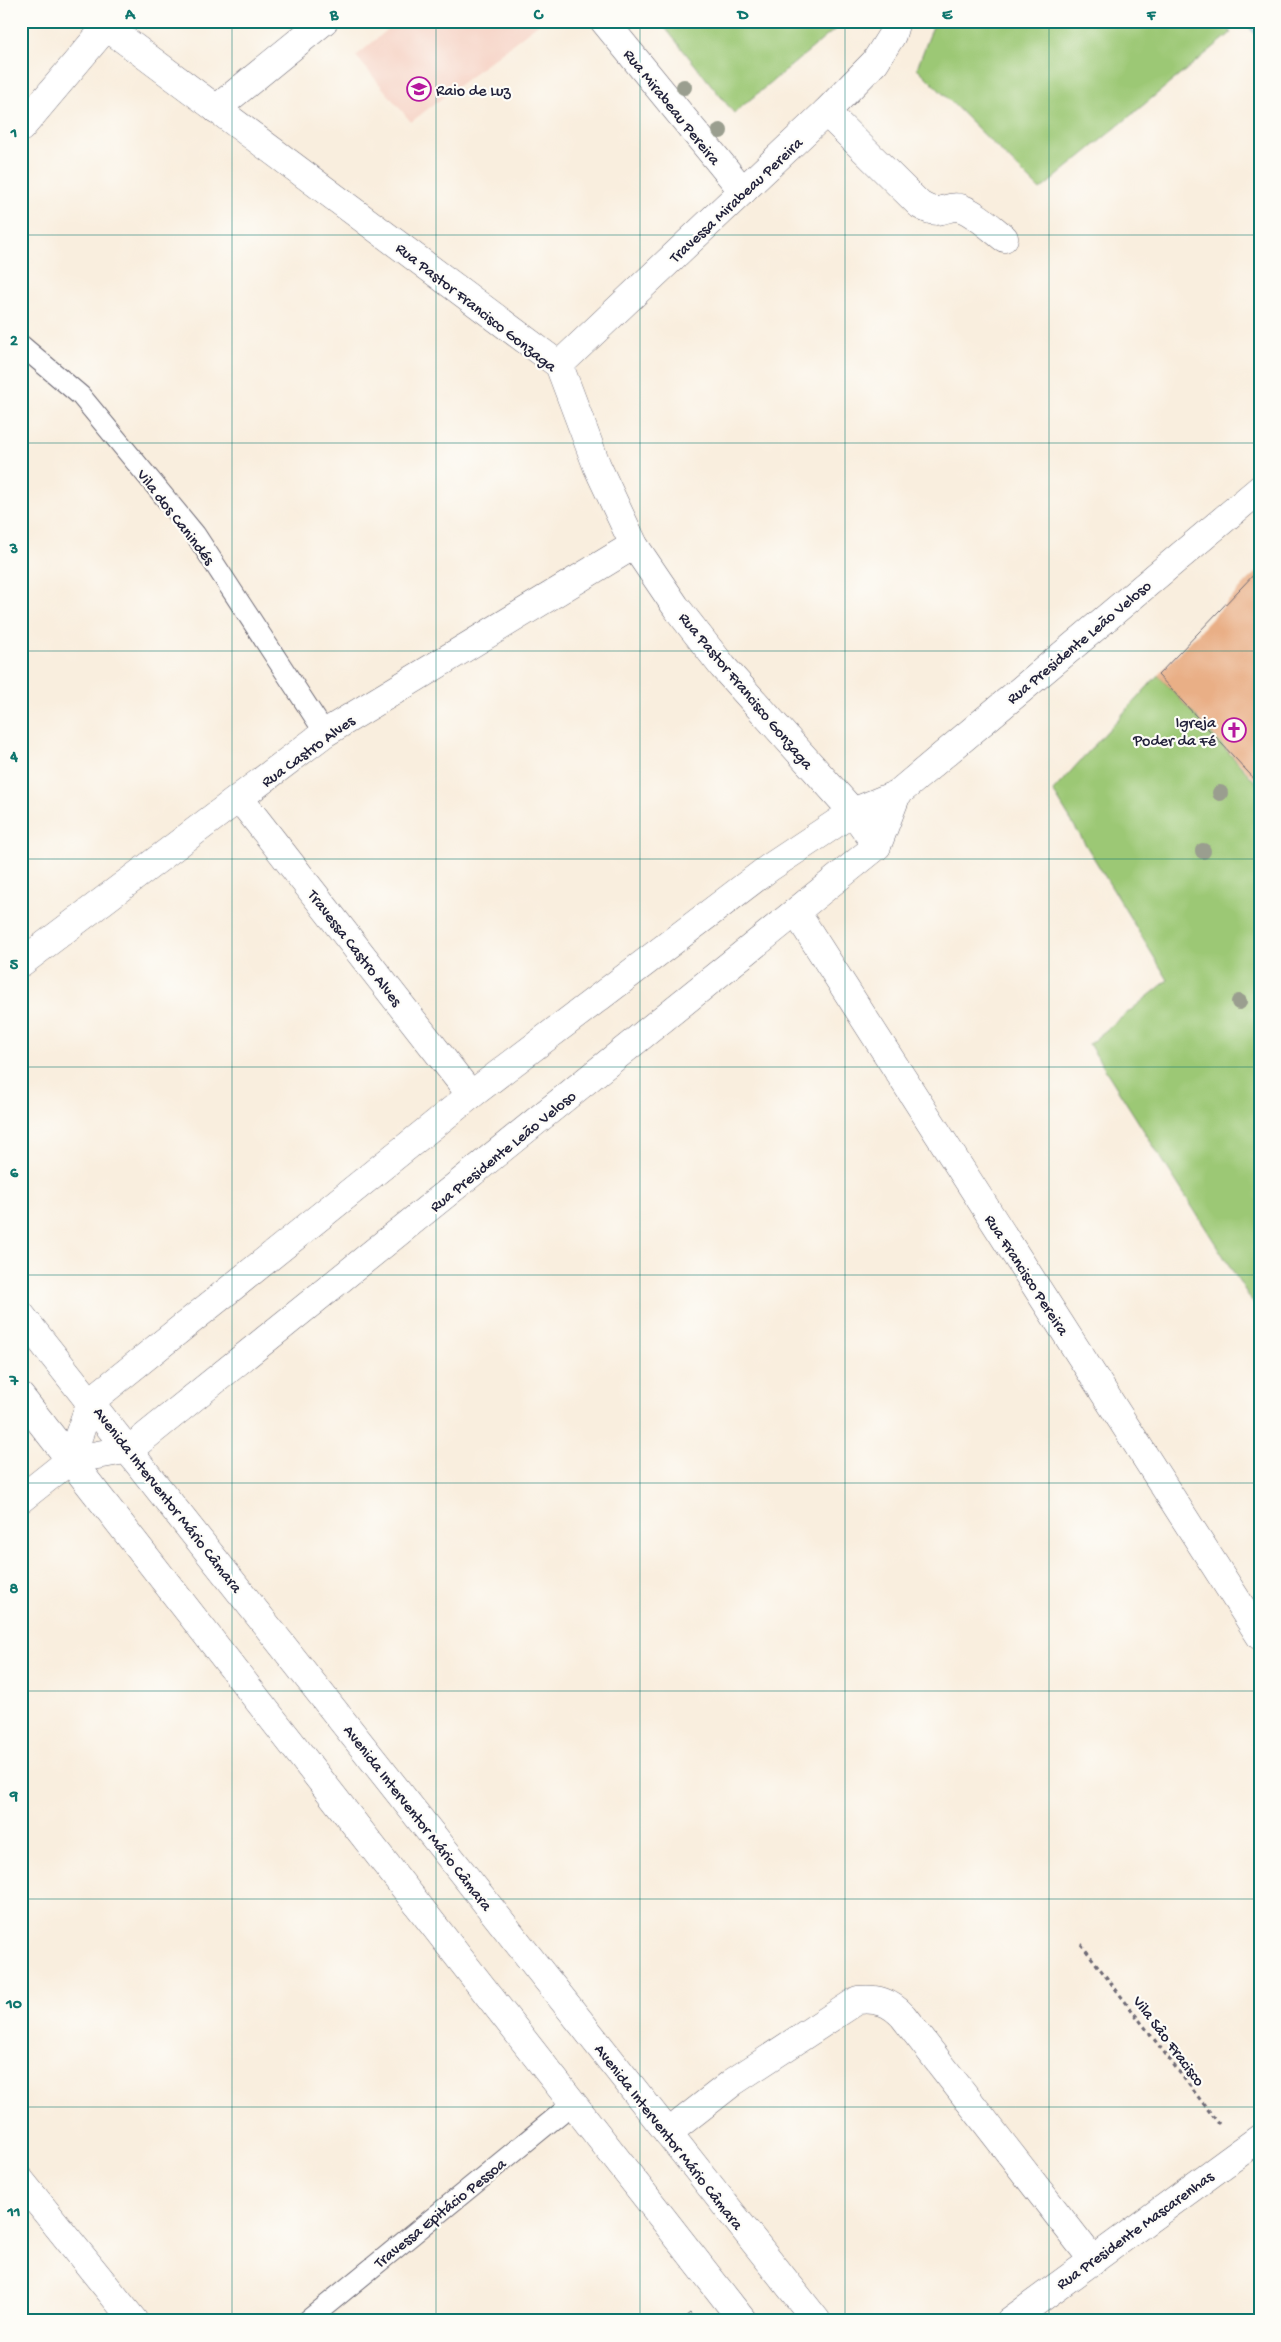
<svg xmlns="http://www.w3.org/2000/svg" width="1281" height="2342" font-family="'Gochi Hand',sans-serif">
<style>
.built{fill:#f6d2c4}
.green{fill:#9cc875;stroke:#5f7558}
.water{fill:#6ac1e7;stroke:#467291}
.building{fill:#e9af86}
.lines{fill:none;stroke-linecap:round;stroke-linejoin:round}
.lane-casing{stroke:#6d6974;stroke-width:22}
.street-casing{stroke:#6d6974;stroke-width:29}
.secondary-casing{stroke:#6d6974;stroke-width:29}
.path{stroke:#6d6974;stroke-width:3;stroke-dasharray:4 4;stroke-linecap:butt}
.lane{stroke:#fff;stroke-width:20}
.street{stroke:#fff;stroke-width:28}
.secondary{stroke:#fff;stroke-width:28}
.tree{fill:#9a9e8f}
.grid{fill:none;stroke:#0f766e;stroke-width:1;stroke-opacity:0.55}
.labels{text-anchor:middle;stroke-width:4.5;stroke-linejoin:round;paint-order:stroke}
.poi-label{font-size:16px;fill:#22223b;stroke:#fdfcf7;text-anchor:start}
.street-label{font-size:16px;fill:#22223b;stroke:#fdfcf7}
.neatline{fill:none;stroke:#0f766e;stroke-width:2}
.grid-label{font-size:16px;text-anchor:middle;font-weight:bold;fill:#0f766e}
</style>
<rect width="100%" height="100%" fill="#fdfcf7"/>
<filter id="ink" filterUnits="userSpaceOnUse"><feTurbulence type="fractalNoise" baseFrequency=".02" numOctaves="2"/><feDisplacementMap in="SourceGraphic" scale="10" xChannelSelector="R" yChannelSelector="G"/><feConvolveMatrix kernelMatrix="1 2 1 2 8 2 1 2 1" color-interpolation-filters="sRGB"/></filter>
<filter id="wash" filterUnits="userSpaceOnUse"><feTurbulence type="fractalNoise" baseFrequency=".0096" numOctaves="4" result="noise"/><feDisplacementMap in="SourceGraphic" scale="20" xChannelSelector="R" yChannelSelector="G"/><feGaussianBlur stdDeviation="1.12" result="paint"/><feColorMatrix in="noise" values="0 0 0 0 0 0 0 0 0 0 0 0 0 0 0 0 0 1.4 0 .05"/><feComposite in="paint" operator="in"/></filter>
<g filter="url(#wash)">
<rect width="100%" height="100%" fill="#f9eede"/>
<path class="built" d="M398 21H542L411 122 356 56Z"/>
<g class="green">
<path d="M666 21H845L734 113 662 24Z"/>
<path d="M935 21H1222L1231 33 1040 190 917 68Z"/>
<path d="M1158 675 1260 787V1314L1089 1044 1168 980 1053 791Z"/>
</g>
<path class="water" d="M1244 21H1260V40Z"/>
<g id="blocks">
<g class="building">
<path d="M1260 568V785L1158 675Z"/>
<path d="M690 2313 696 2321H680Z"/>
</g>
</g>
</g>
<g filter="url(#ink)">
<use href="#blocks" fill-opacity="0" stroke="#6d6974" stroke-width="1"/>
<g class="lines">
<g class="lane-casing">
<g id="lane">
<path d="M21 345 81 396 195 534 325 733"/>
<path d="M307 2321 572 2104"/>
</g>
</g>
<g class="street-casing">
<g id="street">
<path d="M99 21 559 365 597 466 634 545 676 607 723 667 853 812 877 846"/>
<path d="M604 21 743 191"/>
<path d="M216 109 324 21"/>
<path d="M826 112 920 205C943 219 945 203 961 208 977 214 991 228 1004 238"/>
<path d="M21 128 107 26"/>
<path d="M559 365 826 112 875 62 892 35 896 21"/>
<path d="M240 799 471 1095"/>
<path d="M796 912 1260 1636"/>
<path d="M21 963 325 733 634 545"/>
<path d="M668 2133 733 2082 858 2000C877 1998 890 2002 903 2016L1092 2259"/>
<path d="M21 2181 134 2321"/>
<path d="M1010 2321 1260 2138"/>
</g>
</g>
<g class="secondary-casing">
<g id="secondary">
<path d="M21 1315 817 2321"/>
<path d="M21 1397 743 2321"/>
<path d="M70 1460 91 1401 471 1095 769 868 853 812 897 794 1260 489"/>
<path d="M21 1499 70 1460 130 1449 877 846 897 794"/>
</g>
</g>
<path class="path" d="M1081 1944 1219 2124"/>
<use href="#lane" class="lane"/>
<use href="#street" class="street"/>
<use href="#secondary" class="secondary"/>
</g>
<g class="tree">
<circle cx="684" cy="87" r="8"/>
<circle cx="720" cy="131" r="8"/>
<circle cx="1220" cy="793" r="8"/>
<circle cx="1203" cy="851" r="8"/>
<circle cx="1239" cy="1002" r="8"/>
</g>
</g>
<path class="grid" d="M232 21V2321M436 21V2321M640 21V2321M845 21V2321M1049 21V2321M21 235H1260M21 443H1260M21 651H1260M21 859H1260M21 1067H1260M21 1275H1260M21 1483H1260M21 1691H1260M21 1899H1260M21 2107H1260"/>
<defs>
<g id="school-ring" transform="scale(1.25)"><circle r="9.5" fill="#fdfcf7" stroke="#b5179e" stroke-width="1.5"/><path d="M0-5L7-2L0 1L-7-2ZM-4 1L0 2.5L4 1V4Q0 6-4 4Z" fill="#b5179e"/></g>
<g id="church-ring" transform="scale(1.25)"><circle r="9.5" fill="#fdfcf7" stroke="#b5179e" stroke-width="1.5"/><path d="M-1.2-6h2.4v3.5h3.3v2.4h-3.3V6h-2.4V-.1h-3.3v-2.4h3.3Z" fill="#b5179e"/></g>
</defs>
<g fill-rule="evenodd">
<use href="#school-ring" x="419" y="89"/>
<use href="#church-ring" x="1234" y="730"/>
</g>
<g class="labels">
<g class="poi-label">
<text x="436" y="95">Raio de Luz</text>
<text x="1216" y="727" text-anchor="end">Igreja<tspan x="1216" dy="18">Poder da Fé</tspan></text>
</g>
<g class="street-label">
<text transform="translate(673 106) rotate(51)" y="6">Rua Mirabeau Pereira</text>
<text transform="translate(735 199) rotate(-43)" y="6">Travessa Mirabeau Pereira</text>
<text transform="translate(477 306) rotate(38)" y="6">Rua Pastor Francisco Gonzaga</text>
<text transform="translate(177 516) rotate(52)" y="6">Vila dos Canindés</text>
<text transform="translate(1078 641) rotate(-40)" y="6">Rua Presidente Leão Veloso</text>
<text transform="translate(747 690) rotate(50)" y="6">Rua Pastor Francisco Gonzaga</text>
<text transform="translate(307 750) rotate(-36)" y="6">Rua Castro Alves</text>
<text transform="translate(356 947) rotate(52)" y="6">Travessa Castro Alves</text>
<text transform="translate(502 1150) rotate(-39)" y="6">Rua Presidente Leão Veloso</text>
<text transform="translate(1028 1274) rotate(57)" y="6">Rua Francisco Pereira</text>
<text transform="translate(169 1499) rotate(52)" y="6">Avenida Interventor Mário Câmara</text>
<text transform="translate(419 1817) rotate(52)" y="6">Avenida Interventor Mário Câmara</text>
<text transform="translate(1170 2040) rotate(53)" y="6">Vila Sâo Fracisco</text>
<text transform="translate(670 2136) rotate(52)" y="6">Avenida Interventor Mário Câmara</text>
<text transform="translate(439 2212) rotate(-39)" y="6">Travessa Epitácio Pessoa</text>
<text transform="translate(1134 2229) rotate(-36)" y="6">Rua Presidente Mascarenhas</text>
</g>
</g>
<rect width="1281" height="2342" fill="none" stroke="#fdfcf7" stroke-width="55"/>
<rect x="28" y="28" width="1226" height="2286" class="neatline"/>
<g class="grid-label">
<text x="130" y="19">A</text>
<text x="334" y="19">B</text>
<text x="538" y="19">C</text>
<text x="743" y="19">D</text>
<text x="947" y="19">E</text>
<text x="1151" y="19">F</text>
<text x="14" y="137">1</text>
<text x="14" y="345">2</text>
<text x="14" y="553">3</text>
<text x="14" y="761">4</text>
<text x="14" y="969">5</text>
<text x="14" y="1177">6</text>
<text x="14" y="1385">7</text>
<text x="14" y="1593">8</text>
<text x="14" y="1800">9</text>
<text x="14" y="2008">10</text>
<text x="14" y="2216">11</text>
</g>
</svg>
